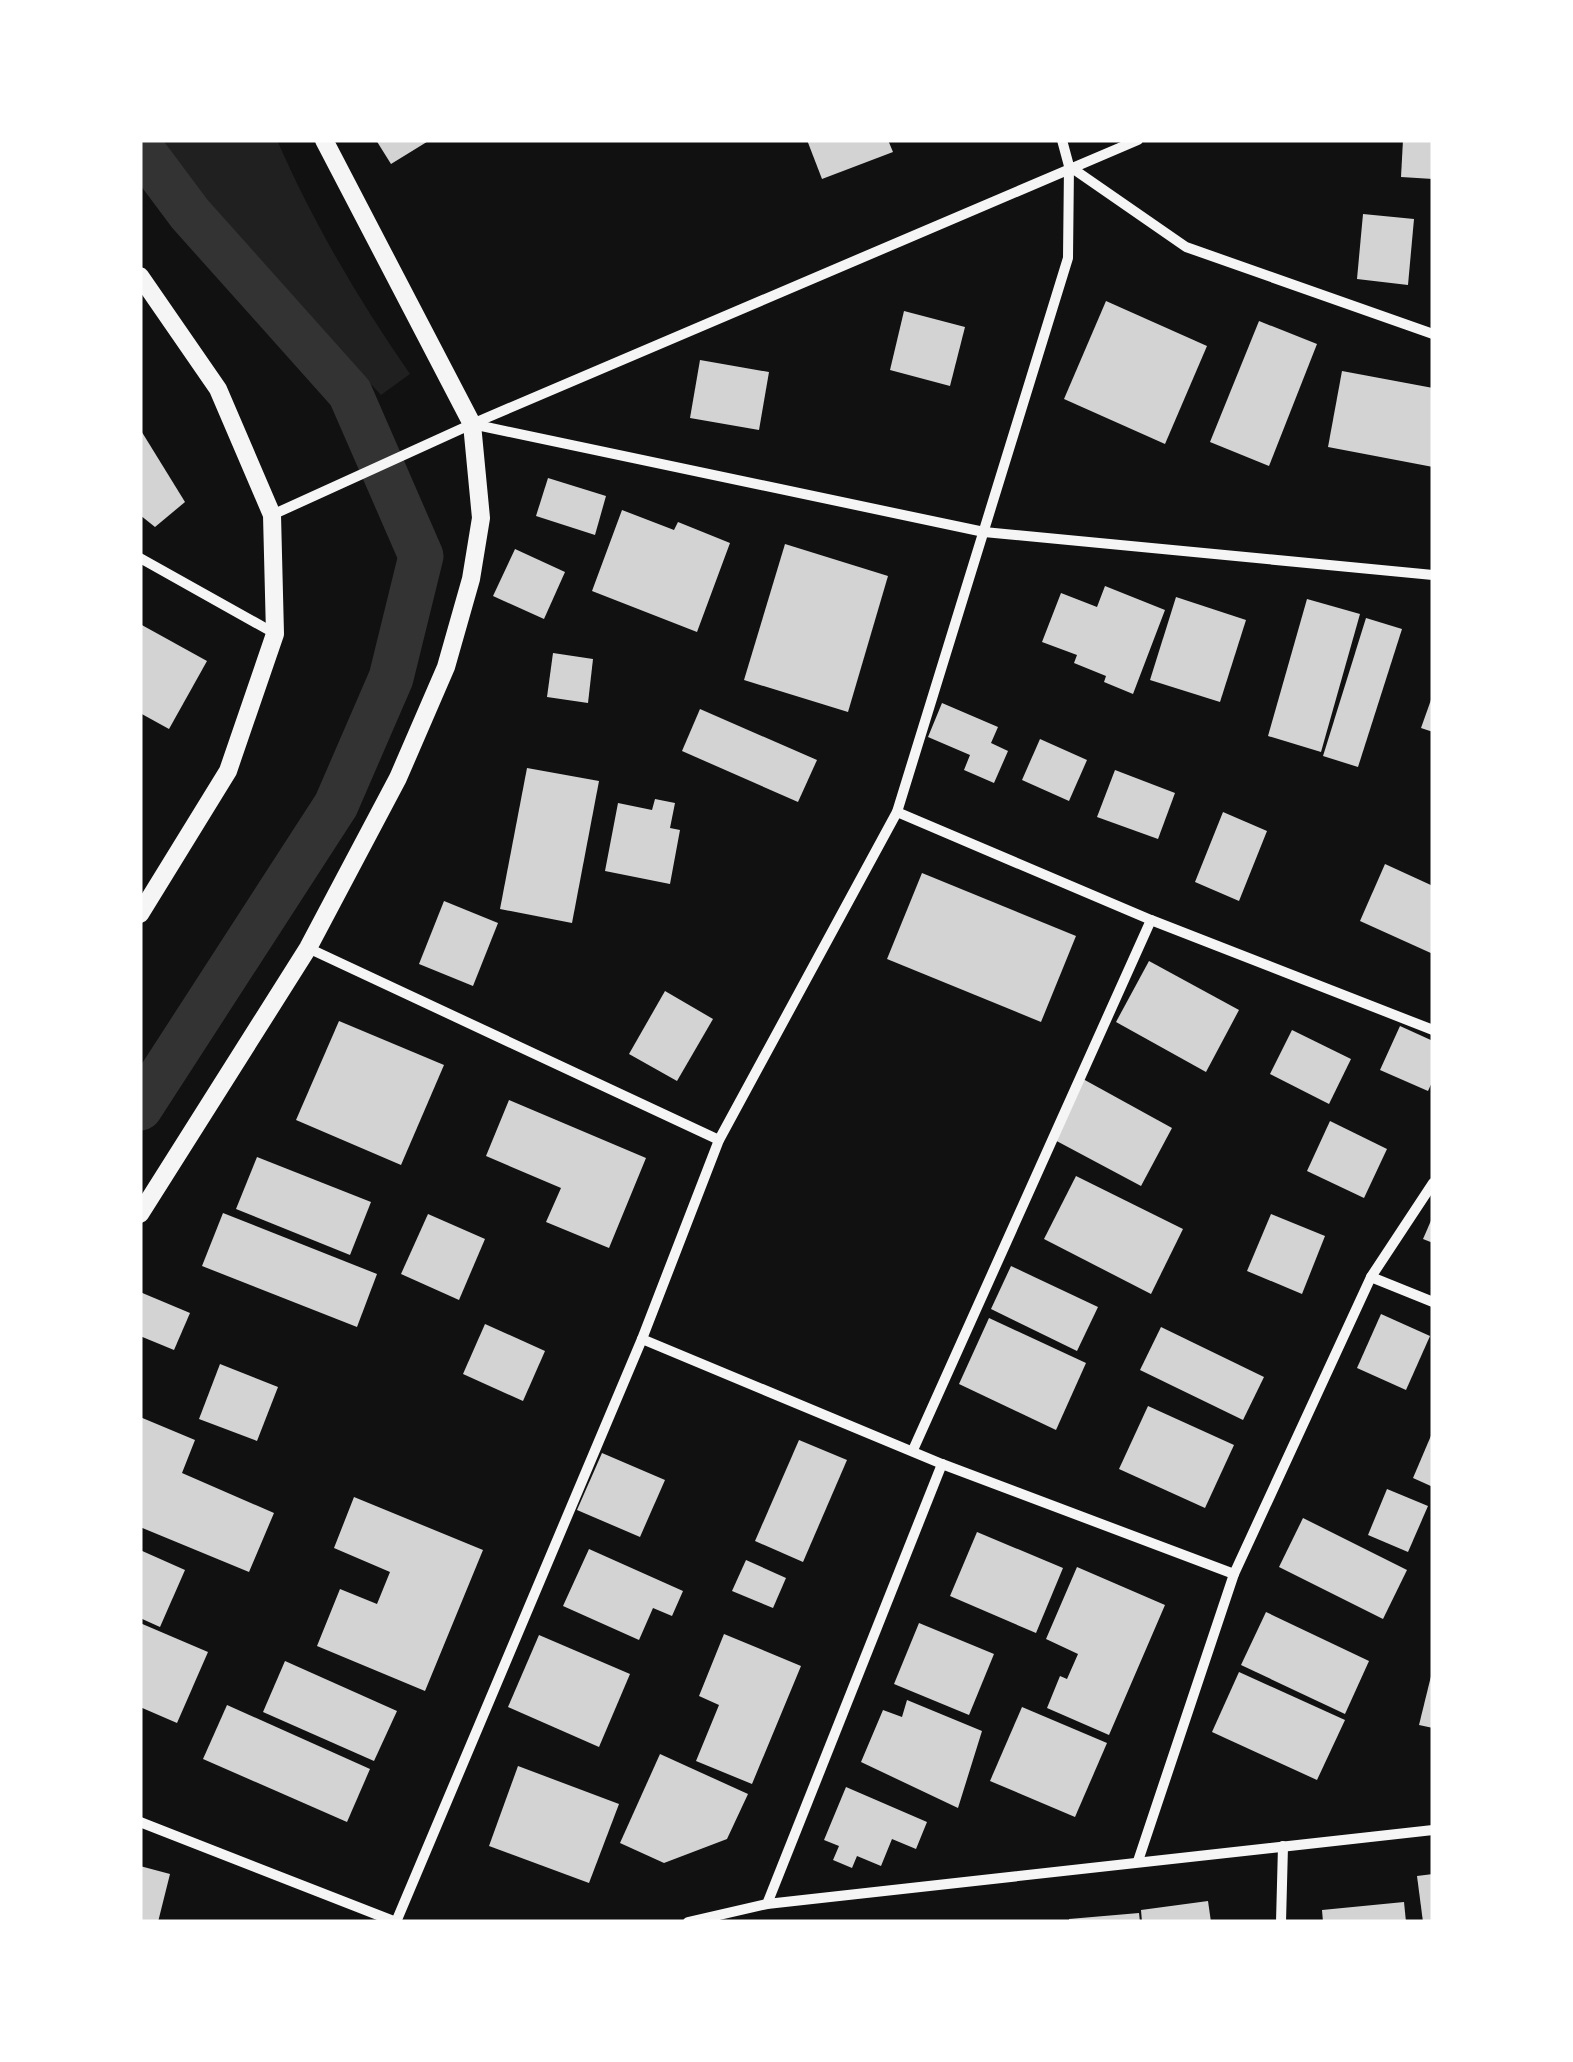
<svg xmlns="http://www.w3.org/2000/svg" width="1573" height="2062" font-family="Rubik,sans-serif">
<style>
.green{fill:#202020}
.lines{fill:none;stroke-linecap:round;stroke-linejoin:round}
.canal{stroke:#333;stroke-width:45}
.building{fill:#d3d3d3}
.minor{stroke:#f5f5f5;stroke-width:10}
.tertiary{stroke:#f5f5f5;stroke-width:18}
</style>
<rect width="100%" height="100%" fill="#111"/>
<path class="green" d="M161 140H277C314 224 358 299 410 374L381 395 210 211Z"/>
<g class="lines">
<path class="canal" d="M140 147 190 214 350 393 421 556 391 678 336 805 140 1108"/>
</g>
<g class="building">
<path d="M376 140H430L391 164Z"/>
<path d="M807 140H888L893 152 822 179Z"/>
<path d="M1403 140H1433V179L1401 177Z"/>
<path d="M1363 214 1414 219 1408 285 1357 279Z"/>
<path d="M1106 301 1207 346 1165 444 1064 399Z"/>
<path d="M904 311 965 327 950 386 890 370Z"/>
<path d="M1259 321 1317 344 1269 466 1210 442Z"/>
<path d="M700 360 769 372 759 430 690 418Z"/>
<path d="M1342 371 1433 388V467L1328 447Z"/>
<path d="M140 429 185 502 155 527 140 515Z"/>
<path d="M548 478 606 496 595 535 536 516Z"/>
<path d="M622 510 674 530 678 522 730 543 697 632 592 591Z"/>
<path d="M785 544 888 576 848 712 744 680Z"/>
<path d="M515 549 565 572 544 619 493 596Z"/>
<path d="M1105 586 1165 610 1133 694 1104 682 1106 676 1074 663 1077 655 1042 642 1061 593 1097 607Z"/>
<path d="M1176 597 1246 620 1220 702 1150 680Z"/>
<path d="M1307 599 1360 614 1321 752 1268 736Z"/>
<path d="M1366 618 1402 629 1358 767 1323 756Z"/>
<path d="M140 624 207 661 169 729 140 713Z"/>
<path d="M553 653 593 659 588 703 547 697Z"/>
<path d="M1432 697H1433V732L1421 728Z"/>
<path d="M942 703 998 727 991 743 1008 751 994 783 964 770 970 755 928 737Z"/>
<path d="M700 709 817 760 798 802 682 751Z"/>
<path d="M1040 739 1087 760 1069 801 1022 780Z"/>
<path d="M527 768 599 781 572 923 500 909Z"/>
<path d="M1115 770 1175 793 1158 839 1097 817Z"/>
<path d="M655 799 675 803 670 828 680 830 670 884 605 871 618 803 652 810Z"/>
<path d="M1223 812 1267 831 1239 901 1195 882Z"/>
<path d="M1385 864 1433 886V954L1360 921Z"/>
<path d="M922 873 1076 936 1041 1022 887 959Z"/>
<path d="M444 901 498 923 473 986 419 964Z"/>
<path d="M1149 961 1239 1010 1206 1072 1116 1022Z"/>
<path d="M665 991 713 1019 677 1081 629 1054Z"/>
<path d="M339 1021 444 1065 401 1165 296 1120Z"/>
<path d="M1400 1026 1433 1041V1080L1428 1091 1380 1070Z"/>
<path d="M1292 1030 1351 1059 1329 1104 1270 1074Z"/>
<path d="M1083 1079 1172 1128 1141 1186 1051 1138Z"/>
<path d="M509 1100 646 1158 609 1248 546 1222 561 1188 486 1156Z"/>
<path d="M1330 1121 1387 1149 1364 1198 1307 1171Z"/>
<path d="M257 1157 371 1202 350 1255 236 1209Z"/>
<path d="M1076 1176 1183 1229 1151 1294 1044 1239Z"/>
<path d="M223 1213 377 1274 357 1327 202 1266Z"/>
<path d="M428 1214 485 1239 459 1300 401 1274Z"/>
<path d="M1271 1214 1325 1236 1302 1294 1247 1271Z"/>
<path d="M1433 1216V1243L1423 1239Z"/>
<path d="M1011 1266 1098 1307 1077 1351 991 1309Z"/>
<path d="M140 1292 190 1313 174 1350 140 1336Z"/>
<path d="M1381 1314 1430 1336 1406 1390 1357 1368Z"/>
<path d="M989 1318 1086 1363 1056 1430 959 1384Z"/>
<path d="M485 1324 545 1351 523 1401 463 1374Z"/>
<path d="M1161 1327 1264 1377 1243 1420 1140 1370Z"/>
<path d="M220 1364 278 1387 257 1441 199 1419Z"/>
<path d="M1148 1406 1234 1445 1205 1508 1119 1469Z"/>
<path d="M140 1417 195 1440 182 1473 274 1513 249 1572 140 1527Z"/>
<path d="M1433 1431V1487L1413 1478Z"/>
<path d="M799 1440 847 1460 803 1562 755 1541Z"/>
<path d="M602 1453 665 1480 640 1537 577 1510Z"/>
<path d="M1387 1489 1428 1506 1408 1552 1368 1535Z"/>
<path d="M354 1497 483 1550 425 1691 317 1646 340 1589 377 1604 390 1572 334 1548Z"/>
<path d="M1303 1518 1407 1570 1383 1619 1279 1567Z"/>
<path d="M977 1532 1063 1568 1036 1633 950 1596Z"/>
<path d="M589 1549 683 1591 672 1616 653 1608 639 1640 563 1606Z"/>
<path d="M140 1550 185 1570 160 1627 140 1618Z"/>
<path d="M746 1560 786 1578 773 1608 732 1591Z"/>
<path d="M1077 1567 1165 1605 1109 1735 1047 1708 1060 1676 1067 1679 1078 1654 1046 1639Z"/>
<path d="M1266 1612 1369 1661 1345 1714 1241 1665Z"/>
<path d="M140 1623 208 1652 177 1723 140 1707Z"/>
<path d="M919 1623 994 1654 969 1715 894 1684Z"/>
<path d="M724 1634 801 1666 752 1784 696 1761 719 1705 699 1696Z"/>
<path d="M539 1635 630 1674 599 1747 508 1707Z"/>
<path d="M285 1661 397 1711 374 1761 263 1712Z"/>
<path d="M1433 1668V1728L1419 1725Z"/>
<path d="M1239 1672 1345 1720 1317 1780 1212 1732Z"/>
<path d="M907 1700 982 1731 958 1808 861 1762 883 1710 902 1717Z"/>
<path d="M227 1705 370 1769 347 1822 203 1759Z"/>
<path d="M1022 1707 1107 1743 1075 1817 990 1781Z"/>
<path d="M660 1754 748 1794 727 1839 664 1863 620 1843Z"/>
<path d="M518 1766 619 1804 589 1883 489 1846Z"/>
<path d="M846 1787 927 1822 916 1849 892 1839 881 1866 857 1856 852 1868 833 1860 839 1846 824 1840Z"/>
<path d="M140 1866 170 1874 158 1922H140Z"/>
<path d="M1433 1874V1922H1423L1417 1876Z"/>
<path d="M1208 1901 1211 1922H1142L1141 1910Z"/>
<path d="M1404 1902 1406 1922H1323L1322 1910Z"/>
<path d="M1139 1913 1140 1922H1069V1919Z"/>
</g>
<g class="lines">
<g class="minor">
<path d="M1069 166 1186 247 1433 334"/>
<path d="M472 424 984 532 1433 575"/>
<path d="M272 515 472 424 1138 140"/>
<path d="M140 558 274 633"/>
<path d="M897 812 1151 920 1433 1030"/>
<path d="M308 948 719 1140"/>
<path d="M1371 1277 1433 1302"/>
<path d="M642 1339 942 1464 1234 1574"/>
<path d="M913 1450 1151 920"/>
<path d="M140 1822 396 1922"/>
<path d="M1138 1861 1234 1574 1371 1277 1433 1183"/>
<path d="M767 1904 942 1464"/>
<path d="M396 1922 642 1339 719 1140 897 812 1068 258 1069 166 1062 140"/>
<path d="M688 1922 767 1904 1433 1830"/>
<path d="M1281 1922 1283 1846"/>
</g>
<g class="tertiary">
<path d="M140 276 218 389 272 515 275 634 228 771 140 914"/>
<path d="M140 1214 308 948 398 778 446 667 471 579 481 518 472 424 324 140"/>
</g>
</g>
<rect width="1573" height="2062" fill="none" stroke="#ffffff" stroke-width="285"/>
</svg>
